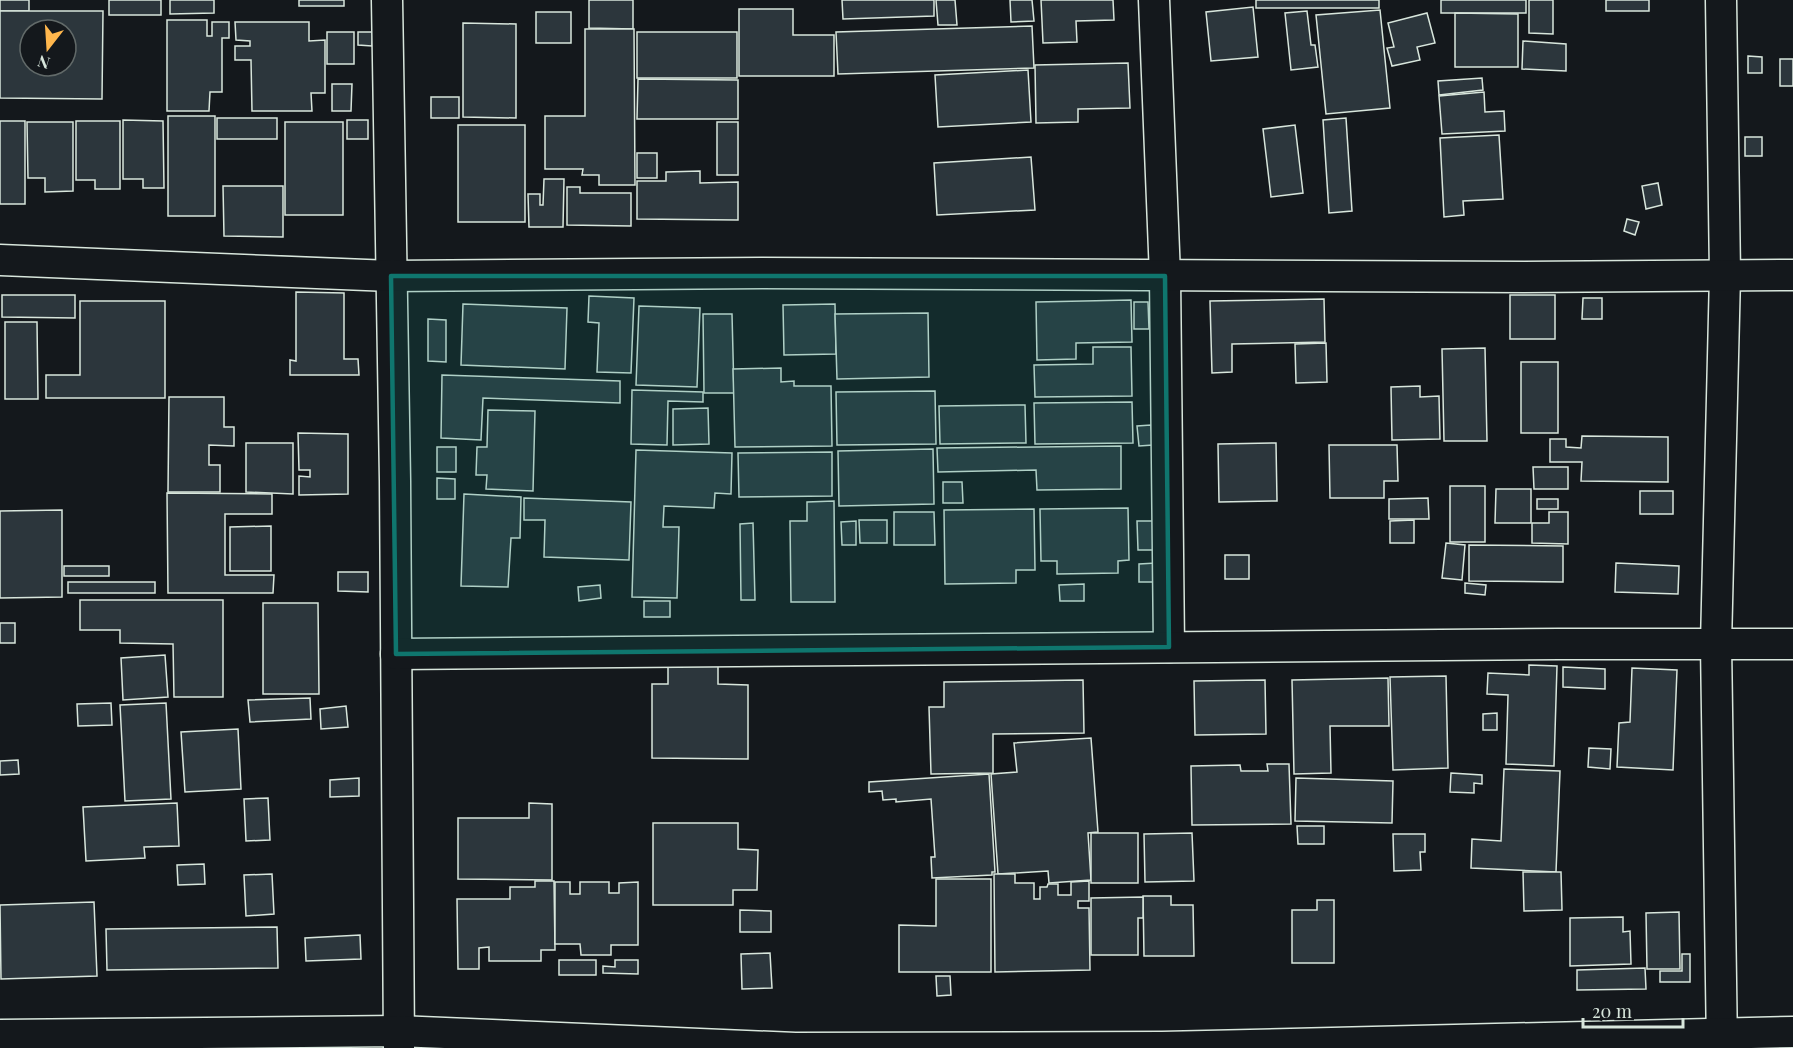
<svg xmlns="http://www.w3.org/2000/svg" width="1793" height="1048" font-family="'Playfair Display',serif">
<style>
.building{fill:#2c363c;stroke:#d8e6dc;stroke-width:1.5;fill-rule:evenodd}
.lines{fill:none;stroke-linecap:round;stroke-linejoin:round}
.street-casing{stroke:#d8e6dc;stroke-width:33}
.street{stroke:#14181c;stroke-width:30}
.marked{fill:#0f766e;fill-opacity:0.2;stroke:#0f766e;stroke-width:4.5;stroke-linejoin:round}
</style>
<rect width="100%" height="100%" fill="#14181c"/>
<g class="building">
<rect x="0" y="0" width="29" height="11"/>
<rect x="109" y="0" width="52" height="15"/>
<path d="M170 0H214V13L170 14Z"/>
<rect x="299" y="0" width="45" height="6"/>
<path d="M589 0H633V29L589 28Z"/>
<path d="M842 0H934V16L843 19Z"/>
<path d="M936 0H955L957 25H938Z"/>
<path d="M1010 0H1032L1034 21 1011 22Z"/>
<path d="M1041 0H1113L1114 20 1076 21 1077 42 1043 43Z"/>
<rect x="1256" y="0" width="123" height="8"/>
<rect x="1441" y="0" width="85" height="13"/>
<path d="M1529 0H1553V34L1529 33Z"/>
<rect x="1606" y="0" width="43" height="11"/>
<path d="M1253 7 1258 57 1211 61 1206 12Z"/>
<path d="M739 9H793V35H834V76H739Z"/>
<path d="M1380 10 1390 108 1326 114 1316 15Z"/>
<path d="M0 11H103L102 99 0 98ZM30 30H66V66H30Z"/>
<path d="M1307 11 1311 45H1315L1318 67 1291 70 1285 13Z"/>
<rect x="536" y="12" width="35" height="31"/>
<path d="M1427 13 1435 43 1417 47 1420 60 1392 66 1387 48 1394 47 1388 23Z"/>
<path d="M1455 13 1518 14V67H1455Z"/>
<path d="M167 20H207V36H212V22H229V38H222V92H210L209 111H167Z"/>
<path d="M235 22H309V41L325 40V93H311L312 111H252L251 60H235V46H250V41L236 40Z"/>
<path d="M463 23 516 24V118L463 117Z"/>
<path d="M1032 26 1034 68 838 74 836 32Z"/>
<path d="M585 29H634L635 185H599V175H582L583 169H545V116H585Z"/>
<rect x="327" y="32" width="27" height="32"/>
<path d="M358 32H373L372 46 358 45Z"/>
<rect x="637" y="32" width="100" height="46"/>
<path d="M1523 41 1566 44V71L1522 69Z"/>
<path d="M1748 56 1762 57V73H1748Z"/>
<rect x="1780" y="59" width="13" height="27"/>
<path d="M1128 63 1130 108 1078 109V122L1036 123 1035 65Z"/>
<path d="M1028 70 1031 122 938 127 935 75Z"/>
<path d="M1482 78 1483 90 1439 95 1438 81Z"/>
<path d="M638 79 738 80V119H637Z"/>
<path d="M332 84H352L351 111H332Z"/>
<path d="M1484 92 1485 112 1504 111 1505 131 1442 134 1439 96Z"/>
<rect x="431" y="97" width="28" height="21"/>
<rect x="168" y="116" width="47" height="100"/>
<rect x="217" y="118" width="60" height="21"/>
<path d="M1346 118 1352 211 1329 213 1323 120Z"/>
<path d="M123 120 163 121 164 188H143V179H123Z"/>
<rect x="347" y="120" width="21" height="19"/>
<rect x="0" y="121" width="25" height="83"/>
<path d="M76 121H120V189H95V180H76Z"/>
<path d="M27 122H73V191L45 192V178H28Z"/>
<rect x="285" y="122" width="58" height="93"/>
<rect x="717" y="122" width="21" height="53"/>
<rect x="458" y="125" width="67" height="97"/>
<path d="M1295 125 1303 193 1271 197 1263 129Z"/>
<path d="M1499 135 1503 199 1463 201 1464 215 1444 217 1440 138Z"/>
<rect x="1745" y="137" width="17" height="19"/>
<rect x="637" y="153" width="20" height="25"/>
<path d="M1031 157 1035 210 937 215 934 163Z"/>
<path d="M700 171V183L738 182V220L637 219V181H666V172Z"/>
<path d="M544 179H564L563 227H529L528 194H540V205H543Z"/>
<path d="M1658 183 1662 205 1646 209 1642 186Z"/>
<path d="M223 186H283V237L224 236Z"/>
<path d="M567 187H580V193H631V226L567 225Z"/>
<path d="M1627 219 1639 222 1635 235 1624 231Z"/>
<path d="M296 292 344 293V359H358L359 375H290V360L296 361Z"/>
<path d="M2 295H75V318L2 317Z"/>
<rect x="1510" y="295" width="45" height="44"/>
<path d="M589 296 634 298 631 373 597 372 599 323 588 322Z"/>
<path d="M1583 298H1602V319H1582Z"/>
<path d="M1324 299 1325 342 1232 344V372L1212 373 1210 301Z"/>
<path d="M1131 300 1132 342 1076 343V359L1037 360 1036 302Z"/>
<path d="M80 301H165V398H46V375H80Z"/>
<path d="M1134 302H1148L1149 329H1134Z"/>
<path d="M463 304 567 308 565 369 461 365Z"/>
<path d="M835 304 836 354 784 355 783 305Z"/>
<path d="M639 306 700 308 697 387 636 385Z"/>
<path d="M928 313 929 377 837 379 835 314Z"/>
<path d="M703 314H732L734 393H704Z"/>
<path d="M428 319 446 320V362L428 361Z"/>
<path d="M5 322H37L38 399H5Z"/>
<path d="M1326 343 1327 382 1296 383 1295 344Z"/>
<path d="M1093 347H1131L1132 396 1035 397 1034 365 1093 364Z"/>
<path d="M1485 348 1487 441H1444L1442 349Z"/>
<rect x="1521" y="362" width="37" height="71"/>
<path d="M781 368V382L794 381V386H831L832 446 735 447 733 369Z"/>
<path d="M442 375 620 381V403L483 398 481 440 441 438Z"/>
<path d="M1420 386V397L1439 396 1440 439 1392 440 1391 387Z"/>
<path d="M632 390 703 392V402L668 401 667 445 631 444Z"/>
<path d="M935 391 936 444 837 445 836 392Z"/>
<path d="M169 397H224V427H234V446L209 445V465H220V492H168Z"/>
<path d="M1132 402 1133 443 1035 444 1034 403Z"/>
<path d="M1025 405 1026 443 940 444 939 406Z"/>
<path d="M708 408 709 444 673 445V409Z"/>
<path d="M488 410 535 411 533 491 486 489 487 475H476L477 447H487Z"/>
<path d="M1151 425 1153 445 1139 446 1137 426Z"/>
<path d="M298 433 348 434V494L299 495V476L310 477V470H299Z"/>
<path d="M1582 436 1668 437V482L1581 481 1582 462H1550V439H1566V447L1581 448Z"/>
<path d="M246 443H293V494L246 492Z"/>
<path d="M1276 443 1277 501 1219 502 1218 444Z"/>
<path d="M1329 445H1397L1398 481H1384V498H1330Z"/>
<path d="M1121 446V489L1037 490 1036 470 938 472 937 448Z"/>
<rect x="437" y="447" width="19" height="25"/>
<path d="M933 449 934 504 839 506 838 451Z"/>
<path d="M636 450 732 453 731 494 715 493 714 508 664 506 663 527H679L677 598 632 597Z"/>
<path d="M832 452V496L739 497 738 453Z"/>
<path d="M1533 467H1568V489H1534Z"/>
<path d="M437 478 455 479V499H437Z"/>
<path d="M943 482H962L963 503H943Z"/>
<rect x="1450" y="486" width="35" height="56"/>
<path d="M1496 489H1531V523H1495Z"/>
<rect x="1640" y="491" width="33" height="23"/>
<path d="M167 493 272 494V514H225V575H274L273 593H168Z"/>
<path d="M464 494 521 497 520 538H511L508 587 461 586Z"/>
<path d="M524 498 631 502 629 560 544 557 545 520H524Z"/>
<path d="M1428 498 1429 519H1389V499Z"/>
<rect x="1537" y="499" width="21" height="10"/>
<path d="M834 501 835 602H791L790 521H807V502Z"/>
<path d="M1128 508 1129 560 1118 561V573L1057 574V561H1041L1040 509Z"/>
<path d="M1034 509 1035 570H1016V583L945 584 944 510Z"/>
<path d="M62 510V597L0 598V511Z"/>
<path d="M894 512H934L935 545H894Z"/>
<path d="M1549 512H1568V544L1532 543V523H1549Z"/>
<path d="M859 520H887V543H860Z"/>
<path d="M1414 520V543H1390V521Z"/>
<path d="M856 521V545H842L841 522Z"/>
<path d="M1137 521H1153V550H1138Z"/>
<path d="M753 523 755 600H741L740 524Z"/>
<path d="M271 526V571H230V527Z"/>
<path d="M1446 543 1465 545 1462 580 1442 578Z"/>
<path d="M1469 545 1563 546V582L1469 581Z"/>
<rect x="1225" y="555" width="24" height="24"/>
<path d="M1156 563V582H1139V564Z"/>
<path d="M1616 563 1679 566 1678 594 1615 592Z"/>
<rect x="64" y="566" width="45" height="10"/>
<path d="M338 572H368V592L338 591Z"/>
<rect x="68" y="582" width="87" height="11"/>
<path d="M1465 583 1486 585 1485 595 1465 593Z"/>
<path d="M1084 584V601H1060L1059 585Z"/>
<path d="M600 585 601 598 579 601 578 587Z"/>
<path d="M80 600H223V697H174L173 644 120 643V630H80Z"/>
<rect x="644" y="601" width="26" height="16"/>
<path d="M263 603H318L319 694H263Z"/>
<rect x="0" y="623" width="15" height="20"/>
<path d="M165 655 168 697 123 700 121 658Z"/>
<path d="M668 661H718V684L748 685V759L652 758V684H668Z"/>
<path d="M1529 665 1557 666 1554 766 1506 764 1508 695 1487 694 1488 673 1529 675Z"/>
<path d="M1563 667 1605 669V689L1563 687Z"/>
<path d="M1632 668 1677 670 1673 770 1617 767 1619 723 1630 722Z"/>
<path d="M1446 676 1448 768 1393 770 1390 677Z"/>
<path d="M1388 678 1389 726H1330L1331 773 1294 774 1292 680Z"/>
<path d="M1083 680 1084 733 993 734V773L931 774 929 707H944V682Z"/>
<path d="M1265 680 1266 734 1195 735 1194 681Z"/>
<path d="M310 698 311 719 250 722 248 700Z"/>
<path d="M111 703 112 725 78 726 77 704Z"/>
<path d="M166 703 171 799 125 801 120 705Z"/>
<path d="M346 706 348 727 321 729 320 709Z"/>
<path d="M1497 713V730H1483V714Z"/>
<path d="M238 729 241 789 185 792 181 732Z"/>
<path d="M1091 738 1098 832 1088 833 1091 880 1049 883 1048 871 998 874 991 774 1017 772 1014 743Z"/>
<path d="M1589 748 1611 749 1610 769 1588 767Z"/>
<path d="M18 760 19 774 0 775V761Z"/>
<path d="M1267 764H1289L1291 824 1192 825 1191 766 1240 765 1241 771H1268Z"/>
<path d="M1504 769 1560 771 1556 872 1471 868 1472 839 1501 841Z"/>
<path d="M1451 773 1482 775V784L1474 783V793L1450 792Z"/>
<path d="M989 774 995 872H992V875L932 878 931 857H935L931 799 896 802V799L883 800 882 791 869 792V782Z"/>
<path d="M359 778V796L330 797V780Z"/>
<path d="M1296 778 1393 781 1392 823 1295 821Z"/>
<path d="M268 798 270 840 246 841 244 799Z"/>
<path d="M177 803 179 846 144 847 145 858 86 861 83 807Z"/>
<path d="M529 803 552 804V880L458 879V818H529Z"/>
<path d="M653 823H738V849L758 850 757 890H733V905H653Z"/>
<path d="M1297 826H1324V844H1298Z"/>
<rect x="1091" y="833" width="47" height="50"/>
<path d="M1192 833 1194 881 1145 882 1144 834Z"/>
<path d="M1393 834H1425V852H1420L1421 870 1394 871Z"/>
<path d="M204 864 205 884 178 885 177 865Z"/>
<path d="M1523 872H1561L1562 910 1524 911Z"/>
<path d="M272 874 274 914 246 916 244 875Z"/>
<path d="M994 874H1015V883H1034V899H1040V887H1047L1048 884H1058V895H1071V882L1089 881V901H1078V908H1089L1090 970 995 972Z"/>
<path d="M936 879H991V972H899V925L936 926Z"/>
<path d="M535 881H554L555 950H541V961H489V947L479 948V969H458L457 899H510V887H535Z"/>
<path d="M555 882H570V894H580V882H609V893H619V883L638 882V945H611V955H581L580 944H555Z"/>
<path d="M1143 896H1171V905H1193L1194 956H1144Z"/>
<path d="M1143 897V918H1138V955H1091V898Z"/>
<path d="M1317 900H1334V963H1292V910H1317Z"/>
<path d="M94 902 97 976 1 979 0 905Z"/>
<path d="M740 910 771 911V932H740Z"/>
<path d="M1679 912 1680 969H1647L1646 913Z"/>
<path d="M1623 917V932L1630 931 1631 964 1570 966V918Z"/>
<path d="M277 927 278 968 107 970 106 929Z"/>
<path d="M360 935 361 959 306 961 305 938Z"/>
<path d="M770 953 772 988 742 989 741 954Z"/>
<path d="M1682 954H1690V982H1660V971H1682Z"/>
<rect x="559" y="960" width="37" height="15"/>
<path d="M615 960H638V974L603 973V966L615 967Z"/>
<path d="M1645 968 1646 989 1577 990V970Z"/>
<path d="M936 976H950L951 995 937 996Z"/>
</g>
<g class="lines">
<g class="street-casing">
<g id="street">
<path d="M387 0 395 481 399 1048"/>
<path d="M1154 0 1165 276 1169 647"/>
<path d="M1721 0 1725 275 1716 644 1722 1048"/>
<path d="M0 260 391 276 762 273 1524 277 1793 275"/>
<path d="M396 654 1559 644H1793"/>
<path d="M0 1035 398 1031 795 1048 1162 1047 1793 1032"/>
</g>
</g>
<use href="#street" class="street"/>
</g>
<path class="marked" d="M391 276H1165L1169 647 396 654Z"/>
<g transform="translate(48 48) rotate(197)"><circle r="28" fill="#14181c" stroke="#626a69" stroke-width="1.5"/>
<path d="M0-4.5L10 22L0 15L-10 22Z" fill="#ffb74d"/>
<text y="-9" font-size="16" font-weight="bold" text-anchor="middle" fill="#d8e6dc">N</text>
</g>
<path d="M1583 1018v9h100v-9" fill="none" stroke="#d8e6dc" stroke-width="3"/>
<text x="1592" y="1018" font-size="18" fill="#d8e6dc" stroke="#14181c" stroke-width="4.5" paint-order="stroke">20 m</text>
</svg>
